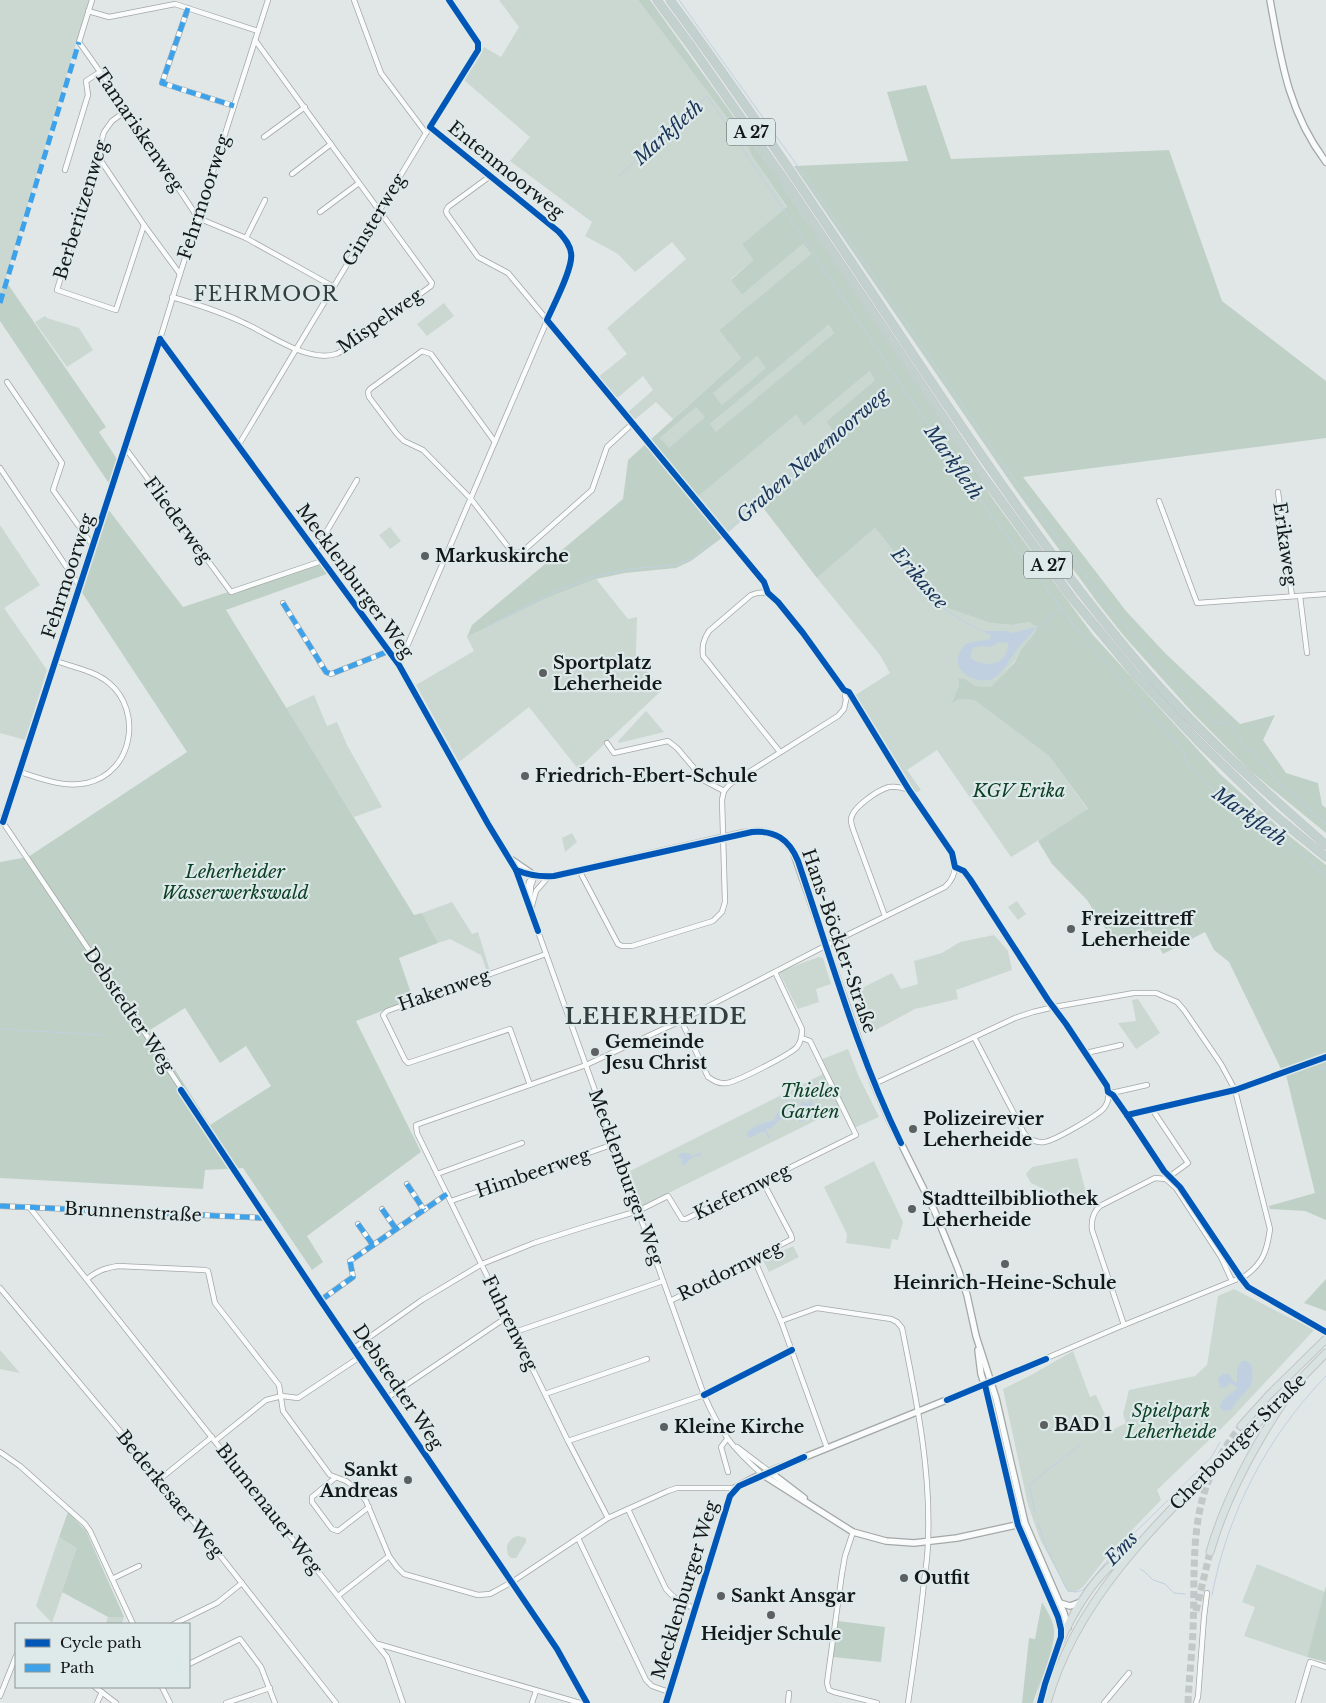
<svg xmlns="http://www.w3.org/2000/svg" width="1326" height="1703" font-family="'Libre Baskerville',serif">
<style>
.green{fill:#cad8d1}
.forest{fill:#bfd1c7;fill-rule:evenodd}
.water{fill:#c1d0e1;fill-rule:evenodd}
.lines{fill:none;stroke-linecap:round;stroke-linejoin:round}
.stream{stroke:#c1d0e1;stroke-width:1}
.primary-tunnel{stroke:#c2c8c8;stroke-width:7;stroke-dasharray:7 3.5;stroke-linecap:butt}
.minor-casing{stroke:#a3a7a7;stroke-width:6}
.tertiary-casing{stroke:#a3a7a7;stroke-width:8}
.primary-casing{stroke:#c1c4c4;stroke-width:9}
.motorway-casing{stroke:#c1c4c4;stroke-width:9}
.minor{stroke:#fafbfb;stroke-width:4.5}
.tertiary{stroke:#fafbfb;stroke-width:5.5}
.primary{stroke:#d8e2e1;stroke-width:7}
.motorway{stroke:#c2d1ce;stroke-width:8}
.quiet{stroke:#3da2ea;stroke-width:5;stroke-dasharray:10 5;stroke-linecap:butt}
.cycleway-casing{stroke:#dee9ea;stroke-width:9}
.cycleway{stroke:#0057b8;stroke-width:6}
.poi-dot{fill:#5c6060;stroke:#dee9ea;stroke-width:2}
.labels{text-anchor:middle;stroke-width:4.5;stroke-linejoin:round;paint-order:stroke}
.shield{fill:#dee9ea;stroke:#515757;stroke-width:1}
.shield-label{font-size:16px;font-weight:bold;fill:#141818}
.street-label{font-size:18px;fill:#141818;stroke:#dee9ea}
.poi-label{font-size:18px;font-weight:bold;fill:#141818;stroke:#dee9ea;text-anchor:start}
.park-label{font-size:18px;font-style:italic;fill:#0d4126;stroke:#dee9ea}
.water-label{font-size:19px;font-style:italic;fill:#193457;stroke:#dee9ea}
.quarter-label{font-size:20px;letter-spacing:1px;fill:#353e3f;stroke:#dee9ea}
.district-label{font-size:22px;font-weight:bold;letter-spacing:1px;fill:#353e3f;stroke:#dee9ea}
</style>
<rect width="100%" height="100%" fill="#e1e7e7"/>
<g class="green">
<path d="M0 0H89L0 298Z"/>
<path d="M499 0H638L746 143 752 156 787 208 742 244 753 260 731 279 742 295 803 244 811 254 720 329 741 358 673 419 656 402 633 421 627 413 653 390 643 376 615 400 597 378 627 354 607 328 686 259 672 242 635 272 618 254 585 236 592 222 510 161 530 137 464 80 484 47 501 57 519 27Z"/>
<path d="M444 303 454 316 427 336 417 324Z"/>
<path d="M45 316 47 318 79 328 93 350 67 367 35 322Z"/>
<path d="M827 325 834 333 716 433 709 425Z"/>
<path d="M757 356 767 368 722 405 712 393Z"/>
<path d="M870 371 876 380 826 422 838 438 723 537 694 500 796 415 804 426Z"/>
<path d="M696 407 706 417 669 449 660 438Z"/>
<path d="M0 525 40 585 4 608 47 670 25 740 0 733Z"/>
<path d="M390 527 401 541 390 549 379 535Z"/>
<path d="M875 528 936 604 990 623 1012 625 1031 622 1037 626 1034 634 1021 649 1015 661 991 688 976 686 965 679H958L959 685 953 702 959 699 974 700 1049 756 1088 810 1011 857 937 750 907 770 921 790 915 793 854 696 890 673 880 655 817 578Z"/>
<path d="M596 579 628 619 637 617 636 653 639 661 662 690 578 769 529 707 459 762 416 685 474 651 467 637 547 598Z"/>
<path d="M314 695 327 726 337 722 347 745 382 807 354 817 286 708Z"/>
<path d="M646 711 664 732 619 743 618 741Z"/>
<path d="M572 833 577 842 565 852 562 838Z"/>
<path d="M1017 901 1026 914 1018 920 1008 907Z"/>
<path d="M452 902 472 934 478 932 490 971 487 972 481 955 450 939 438 943 422 913Z"/>
<path d="M994 935 1008 951 1012 970 956 990 958 999 915 1009 874 1031 854 992 892 973 901 989 918 984 914 961 942 953 960 942Z"/>
<path d="M818 957 823 958 831 984 816 989 819 1002 798 1009 779 972Z"/>
<path d="M1138 999 1160 1033 1136 1049 1118 1023 1136 1021 1132 1000Z"/>
<path d="M848 1049 859 1077 879 1117 854 1128 820 1060Z"/>
<path d="M823 1074 841 1108 642 1206 630 1171Z"/>
<path d="M1077 1158 1090 1208 1072 1203 1031 1183 1026 1174 1032 1167Z"/>
<path d="M874 1161 903 1222 898 1240 892 1239 890 1249 846 1243 847 1234 824 1187Z"/>
<path d="M793 1246 799 1257 769 1272 763 1260Z"/>
<path d="M1234 1289 1290 1318 1315 1329 1230 1420 1157 1490 1161 1500 1108 1555 1083 1587 1075 1592H1068L1040 1539 1028 1505 1003 1389 1033 1374 1073 1351 1090 1397 1096 1395 1112 1430 1126 1423 1123 1414 1129 1390 1195 1376 1207 1365 1218 1296Z"/>
<path d="M0 1350 20 1373 0 1369Z"/>
<path d="M518 1536 526 1538V1542L516 1558H511L508 1555C505 1545 509 1538 518 1536Z"/>
<path d="M59 1537 78 1547 52 1623 36 1606Z"/>
<path d="M1257 1564 1325 1592 1307 1657 1244 1636 1255 1607 1242 1602Z"/>
<path d="M108 1617H124L122 1624H106Z"/>
</g>
<g class="forest">
<path d="M638 0H650L775 174 995 502 1093 635 1220 774 1283 831 1326 865V1220L1305 1211 1270 1209 1269 1206 1315 1193 1286 1075 1281 1069 1229 962 1214 950 1205 932 1163 954 1150 930 1116 942 1107 931 1087 900 1052 864 1038 841 1088 809 1049 756 974 700 959 699 952 703 959 685 958 678 965 679 976 686 991 687 1015 662 1021 649 1034 634 1037 626 1033 625 1030 622 1012 625 990 623 936 604 875 528 817 578 761 505 838 438 826 422 875 380 870 371 804 426 796 415 694 500 723 537 691 561 676 568 625 573 596 579 547 598 467 637 472 625 623 499 628 460 741 358 719 330 811 254 803 244 742 295 731 280 753 260 742 244 787 207 752 156 746 143ZM828 325 834 333 716 432 710 424ZM757 356 766 368 722 405 713 393ZM696 407 705 417 669 448 660 438Z"/>
<path d="M926 85 951 159 1169 150 1222 301 1326 381V438L1023 477 1126 611 1165 653 1240 724 1275 715 1263 740 1286 773 1318 783 1322 805 1326 808V833L1249 770 1192 712 1124 636 1097 602 1013 486 794 166 908 161 887 92Z"/>
<path d="M5 280 106 427 99 432 117 459 110 485 0 321V298Z"/>
<path d="M108 509 183 607 318 562 327 574 226 610 414 915 422 913 438 943 399 958 413 999 356 1021 421 1152 307 1236 323 1262 312 1270 243 1168 205 1170 203 1189 0 1178V862L28 857 187 752 81 591ZM185 1008 220 1063 246 1046 271 1086 210 1125 150 1030Z"/>
<path d="M1326 1279V1311L1304 1303Z"/>
<path d="M68 1512 86 1531 124 1617H108L62 1592 77 1548 59 1537Z"/>
<path d="M1326 1586V1662L1307 1657Z"/>
<path d="M1042 1602C1047 1611 1054 1621 1054 1631 1056 1646 1038 1686 1033 1703H1022L1029 1638 1035 1639Z"/>
<path d="M838 1621 885 1627 881 1662 833 1657Z"/>
</g>
<g class="water">
<path d="M1036 627C1032 635 1024 640 1018 648 1010 658 1005 671 994 678 982 685 962 677 958 664 956 657 961 651 964 645L971 642 991 639 990 635 983 631H1007L1012 633ZM999 642 1008 643C1009 648 1007 650 1005 655 998 667 982 665 971 659 970 644 976 647 987 647 991 647 996 644 999 642Z"/>
<path d="M812 1100 814 1108 810 1112 804 1114 803 1121 799 1122V1119L802 1114 800 1106 802 1101 808 1104 809 1101Z"/>
<path d="M784 1105H787L791 1111 790 1114 777 1122 771 1129 767 1128 766 1131 770 1137 768 1138 765 1132C758 1131 754 1138 748 1137L747 1133C753 1125 765 1123 774 1120L780 1108Z"/>
<path d="M701 1152V1155L693 1157 684 1165 682 1164V1159L678 1157 681 1153H688L693 1156Z"/>
<path d="M1242 1361H1246L1251 1364C1255 1384 1252 1386 1238 1400 1235 1403 1234 1407 1231 1410L1223 1411 1220 1407C1221 1398 1229 1395 1236 1390L1237 1387 1230 1383 1227 1387 1220 1388 1218 1379 1222 1374H1229L1233 1381 1237 1383V1370Z"/>
</g>
<g class="lines">
<g class="stream">
<path d="M679 0 809 182 1013 478 1099 593 1161 667 1213 722 1220 723 1228 721 1245 746 1265 765 1276 780 1326 824"/>
<path d="M618 177 707 96 970 487 1075 627 1184 752 1188 765 1221 798 1248 809 1326 876"/>
<path d="M726 531 898 380"/>
<path d="M887 539 944 609 968 624 982 631"/>
<path d="M486 627 556 591 595 576 630 569 675 565 691 559 715 538"/>
<path d="M1036 628 1061 609"/>
<path d="M0 1029 103 1035"/>
<path d="M1318 1070 1326 1068"/>
<path d="M1035 1512 1029 1485 1081 1444"/>
<path d="M1038 1523 1047 1549 1065 1586 1068 1591 1076 1592 1083 1590 1112 1555 1211 1458 1220 1442"/>
<path d="M1140 1569 1145 1572 1153 1580 1165 1584 1174 1593 1185 1594"/>
<path d="M1212 1595C1228 1512 1267 1437 1326 1376"/>
</g>
<g class="primary-tunnel">
<path d="M1196 1611 1210 1552"/>
<path d="M1188 1703C1189 1679 1192 1654 1193 1630 1196 1549 1186 1494 1241 1426"/>
</g>
<g class="minor-casing">
<g id="minor">
<path d="M92 0 79 42 127 110 198 218 246 238 334 287"/>
<path d="M354 0 381 73 426 133"/>
<path d="M188 8 162 83 234 106"/>
<path d="M88 11 109 17 175 4 258 31"/>
<path d="M127 110 112 121 104 132 57 290 116 310 144 225"/>
<path d="M264 137 305 107"/>
<path d="M97 155 144 225 180 274"/>
<path d="M65 170 88 95 86 81 100 72"/>
<path d="M292 174 331 144"/>
<path d="M489 177 448 207 446 211 447 214 478 257 508 273 633 423 607 447 592 490 522 552 517 553 512 552 471 499 423 450 404 441 397 434 369 397 368 392 370 389 422 351 431 354 495 442"/>
<path d="M320 212 359 183"/>
<path d="M246 238 265 200"/>
<path d="M172 297C196 304 219 311 242 322 268 333 306 363 336 354 339 353 343 350 346 348L431 286 432 283 255 40"/>
<path d="M160 339 180 274 268 0"/>
<path d="M7 382 62 463 53 490 93 546"/>
<path d="M238 446 426 133 478 50V43L449 0"/>
<path d="M126 449 231 592 322 561"/>
<path d="M0 468 80 587"/>
<path d="M1278 492 1292 596"/>
<path d="M1159 501 1197 603 1326 594"/>
<path d="M315 551 357 480"/>
<path d="M1300 596 1307 653"/>
<path d="M283 603 326 672 331 674 389 651"/>
<path d="M399 665 571 265C572 251 568 243 559 232L430 127"/>
<path d="M607 743 614 753 668 741 677 748 705 781 724 791"/>
<path d="M20 772C42 779 64 788 87 783 133 773 143 711 109 683 95 671 73 667 56 661"/>
<path d="M0 818 147 1036 266 1218 557 1649 587 1703"/>
<path d="M516 870 704 1395C720 1432 732 1448 763 1475"/>
<path d="M579 870 618 944 622 946H632L713 921 722 912 725 902 722 800 724 791 730 784 838 716 844 709 846 700 844 690 803 633 773 597C766 591 759 592 751 595L709 631C703 640 702 646 703 656L780 752"/>
<path d="M526 896 529 882 534 876"/>
<path d="M530 899 531 886 535 875"/>
<path d="M531 909 536 891 549 876"/>
<path d="M681 1020 708 1077C714 1081 719 1084 726 1083 735 1083 791 1054 797 1047 801 1042 802 1035 802 1029L775 972"/>
<path d="M974 1037 1024 1133C1029 1139 1036 1143 1044 1142 1054 1141 1097 1116 1104 1108 1107 1104 1109 1099 1108 1094 1108 1080 1064 1022 1054 1007"/>
<path d="M1086 1053 1121 1045"/>
<path d="M874 1084 1015 1018 1033 1012 1054 1007 1134 993H1156L1177 1002 1184 1010 1221 1064 1235 1090 1270 1229C1267 1251 1263 1263 1245 1276L1119 1327 991 1382"/>
<path d="M530 1085 510 1029 408 1063 405 1060 383 1015 387 1011 546 954"/>
<path d="M1108 1092H1116L1147 1085"/>
<path d="M1154 1112 1188 1163 1166 1179"/>
<path d="M437 1174 522 1143"/>
<path d="M407 1184 424 1210"/>
<path d="M451 1201 614 1144"/>
<path d="M0 1206 266 1218"/>
<path d="M30 1208 359 1623 387 1657 403 1703"/>
<path d="M382 1209 396 1229"/>
<path d="M358 1224 373 1245"/>
<path d="M754 1259 781 1321 827 1448"/>
<path d="M87 1279C97 1271 105 1268 118 1266L205 1270 208 1271 215 1303 279 1385 283 1411 330 1475 346 1481 357 1489 366 1501 389 1556 397 1567 404 1574 478 1595 490 1594 512 1582 608 1518 668 1491 677 1488H735"/>
<path d="M0 1288 160 1479 336 1703"/>
<path d="M321 1300 353 1277 350 1261 447 1194"/>
<path d="M670 1301 792 1239 791 1235 763 1182"/>
<path d="M781 1321 817 1308 891 1319 897 1322 902 1328C916 1398 931 1468 928 1540 928 1554 926 1568 924 1582 920 1622 914 1663 908 1703"/>
<path d="M1124 1325 1092 1230C1091 1220 1093 1212 1100 1206L1155 1178 1166 1179 1176 1188 1221 1257 1232 1281"/>
<path d="M515 1332 663 1281"/>
<path d="M354 1348 422 1300 482 1264 534 1243 584 1227 638 1211 668 1196 682 1219H686L856 1135 810 1041 802 1038"/>
<path d="M545 1394 647 1359"/>
<path d="M387 1398 507 1317"/>
<path d="M727 1439 721 1447 728 1472"/>
<path d="M215 1441 266 1400 282 1396 298 1398 360 1357"/>
<path d="M568 1441 704 1395"/>
<path d="M737 1447 770 1472"/>
<path d="M0 1452 20 1466 85 1524 90 1531 133 1624"/>
<path d="M335 1478 312 1497V1502L332 1529 338 1531 369 1507"/>
<path d="M160 1479 212 1437"/>
<path d="M628 1509 666 1589C674 1599 683 1603 695 1609"/>
<path d="M608 1518 568 1441 417 1133 416 1125 586 1065 674 1024 827 945 945 887C956 877 957 866 952 853L909 790C902 787 896 786 889 787 878 790 851 808 851 820 851 824 853 829 854 832L885 916"/>
<path d="M853 1532 845 1556 842 1573 827 1683 829 1690 834 1692 877 1703"/>
<path d="M578 1538 646 1680 652 1686 669 1692"/>
<path d="M112 1579 139 1566"/>
<path d="M338 1596 389 1556"/>
<path d="M174 1624 217 1603 242 1583"/>
<path d="M378 1644 580 1703"/>
<path d="M189 1664 240 1639 261 1667 275 1703"/>
<path d="M95 1687 116 1703"/>
<path d="M162 1687 170 1703"/>
<path d="M0 1696 16 1656"/>
<path d="M97 1703 102 1692"/>
<path d="M226 1703 270 1688"/>
<path d="M532 1703 536 1691"/>
<path d="M788 1703 789 1693"/>
<path d="M1104 1703 1129 1673"/>
<path d="M1196 1703 1198 1697 1204 1617 1207 1593"/>
<path d="M1298 1703 1310 1662 1326 1667"/>
</g>
</g>
<g class="tertiary-casing">
<g id="tertiary">
<path d="M1270 0C1281 60 1288 112 1326 162"/>
<path d="M160 339 399 665 488 824 516 870C528 875 541 877 554 876L743 833C766 829 778 831 793 851L874 1084 889 1119 935 1212 958 1269 967 1295 976 1336 996 1398 1025 1523 1064 1613 1068 1627"/>
<path d="M3 822 160 339"/>
<path d="M512 860 531 873"/>
<path d="M978 1350 981 1374 989 1399 1018 1525 1058 1617 1061 1629V1637"/>
<path d="M770 1472 804 1498"/>
<path d="M763 1475 853 1532 886 1541 914 1543 957 1538 1021 1524"/>
<path d="M1060 1603 1070 1606 1081 1602"/>
<path d="M666 1703 730 1496 735 1488 753 1478 991 1382"/>
</g>
</g>
<g class="primary-casing">
<g id="primary">
<path d="M1241 1426 1269 1395 1326 1339"/>
<path d="M1210 1552C1226 1497 1254 1446 1286 1398"/>
<path d="M1040 1703C1049 1658 1076 1599 1109 1567 1118 1559 1127 1552 1136 1544"/>
<path d="M1047 1703C1077 1594 1166 1514 1244 1437 1271 1409 1299 1381 1326 1353"/>
</g>
</g>
<g class="motorway-casing">
<g id="motorway">
<path d="M657 0 691 46 788 185 980 472 1072 598 1135 674 1199 742 1272 813 1326 857"/>
<path d="M670 0C753 112 830 230 908 347 981 456 1055 565 1140 665 1196 730 1261 788 1326 845"/>
</g>
</g>
<use href="#minor" class="minor"/>
<use href="#tertiary" class="tertiary"/>
<use href="#primary" class="primary"/>
<use href="#motorway" class="motorway"/>
<g class="quiet">
<path d="M188 8 162 83 234 106"/>
<path d="M0 303 79 42"/>
<path d="M283 603 326 672 331 674 389 651"/>
<path d="M407 1184 424 1210"/>
<path d="M0 1206 266 1218"/>
<path d="M382 1209 396 1229"/>
<path d="M358 1224 373 1245"/>
<path d="M321 1300 353 1277 350 1261 447 1194"/>
</g>
<g class="cycleway-casing">
<g id="cycleway">
<path d="M449 0 478 43V50L430 127 559 232C564 238 570 244 571 253 574 267 553 306 547 320L764 582 768 593 778 602 803 633 844 690 849 692 909 790 952 853 955 867 964 871 970 879 1048 1000 1066 1024 1107 1086 1108 1092 1113 1095 1127 1115 1164 1171 1180 1187 1241 1278 1248 1287 1326 1332"/>
<path d="M160 339 399 665 488 824 516 870 538 931"/>
<path d="M3 822 160 339"/>
<path d="M516 870C528 875 541 877 554 876L752 832C775 830 789 839 798 861 830 955 857 1053 901 1143"/>
<path d="M181 1090 321 1301 557 1649 587 1703"/>
<path d="M1127 1115 1235 1090 1326 1057"/>
<path d="M985 1385 1018 1525 1058 1617 1061 1629V1637L1045 1684 1040 1703"/>
<path d="M704 1395 792 1350"/>
<path d="M947 1400 1046 1359"/>
<path d="M666 1703 730 1496 739 1486 804 1457"/>
</g>
</g>
<use href="#cycleway" class="cycleway"/>
</g>
<g class="poi-dot">
<circle cx="425" cy="556" r="5"/>
<circle cx="543" cy="673" r="5"/>
<circle cx="525" cy="776" r="5"/>
<circle cx="1071" cy="929" r="5"/>
<circle cx="595" cy="1052" r="5"/>
<circle cx="913" cy="1129" r="5"/>
<circle cx="912" cy="1209" r="5"/>
<circle cx="1005" cy="1264" r="5"/>
<circle cx="1044" cy="1425" r="5"/>
<circle cx="664" cy="1427" r="5"/>
<circle cx="408" cy="1480" r="5"/>
<circle cx="904" cy="1578" r="5"/>
<circle cx="721" cy="1596" r="5"/>
<circle cx="771" cy="1615" r="5"/>
</g>
<g class="labels">
<g class="shield">
<rect x="727" y="118.5" width="48" height="27" rx="4"/>
<rect x="1024" y="551.5" width="48" height="27" rx="4"/>
</g>
<g class="shield-label">
<text x="751" y="138">A 27</text>
<text x="1048" y="571">A 27</text>
</g>
<g class="street-label">
<text transform="translate(139 130) rotate(56)" y="6">Tamariskenweg</text>
<text transform="translate(506 170) rotate(39)" y="6">Entenmoorweg</text>
<text transform="translate(204 197) rotate(-72)" y="6">Fehrmoorweg</text>
<text transform="translate(81 210) rotate(-73)" y="6">Berberitzenweg</text>
<text transform="translate(374 220) rotate(-59)" y="6">Ginsterweg</text>
<text transform="translate(380 321) rotate(-35)" y="6">Mispelweg</text>
<text transform="translate(178 520) rotate(54)" y="6">Fliederweg</text>
<text transform="translate(1285 544) rotate(82)" y="6">Erikaweg</text>
<text transform="translate(68 576) rotate(-72)" y="6">Fehrmoorweg</text>
<text transform="translate(355 581) rotate(54)" y="6">Mecklenburger Weg</text>
<text transform="translate(839 941) rotate(71)" y="6">Hans-Böckler-Straße</text>
<text transform="translate(444 990) rotate(-19)" y="6">Hakenweg</text>
<text transform="translate(129 1010) rotate(56)" y="6">Debstedter Weg</text>
<text transform="translate(533 1173) rotate(-19)" y="6">Himbeerweg</text>
<text transform="translate(626 1177) rotate(70)" y="6">Mecklenburger Weg</text>
<text transform="translate(742 1192) rotate(-26)" y="6">Kiefernweg</text>
<text transform="translate(133 1212) rotate(3)" y="6">Brunnenstraße</text>
<text transform="translate(730 1271) rotate(-26)" y="6">Rotdornweg</text>
<text transform="translate(510 1323) rotate(64)" y="6">Fuhrenweg</text>
<text transform="translate(398 1387) rotate(56)" y="6">Debstedter Weg</text>
<text transform="translate(1238 1442) rotate(-45)" y="6">Cherbourger Straße</text>
<text transform="translate(170 1494) rotate(51)" y="6">Bederkesaer Weg</text>
<text transform="translate(269 1509) rotate(52)" y="6">Blumenauer Weg</text>
<text transform="translate(685 1590) rotate(-73)" y="6">Mecklenburger Weg</text>
</g>
<g class="poi-label">
<text x="435" y="562">Markuskirche</text>
<text x="553" y="669">Sportplatz<tspan x="553" dy="21">Leherheide</tspan></text>
<text x="535" y="782">Friedrich-Ebert-Schule</text>
<text x="1081" y="925">Freizeittreff<tspan x="1081" dy="21">Leherheide</tspan></text>
<text x="605" y="1048">Gemeinde<tspan x="605" dy="21">Jesu Christ</tspan></text>
<text x="923" y="1125">Polizeirevier<tspan x="923" dy="21">Leherheide</tspan></text>
<text x="922" y="1205">Stadtteilbibliothek<tspan x="922" dy="21">Leherheide</tspan></text>
<text x="1005" y="1289" text-anchor="middle">Heinrich-Heine-Schule</text>
<text x="1054" y="1431">BAD 1</text>
<text x="674" y="1433">Kleine Kirche</text>
<text x="398" y="1476" text-anchor="end">Sankt<tspan x="398" dy="21">Andreas</tspan></text>
<text x="914" y="1584">Outfit</text>
<text x="731" y="1602">Sankt Ansgar</text>
<text x="771" y="1640" text-anchor="middle">Heidjer Schule</text>
</g>
<g class="park-label">
<text x="1019" y="797">KGV Erika</text>
<text x="235" y="878">Leherheider<tspan x="235" dy="21">Wasserwerkswald</tspan></text>
<text x="810" y="1097">Thieles<tspan x="810" dy="21">Garten</tspan></text>
<text x="1171" y="1417">Spielpark<tspan x="1171" dy="21">Leherheide</tspan></text>
</g>
<g class="water-label">
<text transform="translate(668 132) rotate(-42)" y="7">Markfleth</text>
<text transform="translate(812 455) rotate(-41)" y="7">Graben Neuemoorweg</text>
<text transform="translate(954 462) rotate(55)" y="7">Markfleth</text>
<text transform="translate(920 578) rotate(49)" y="7">Erikasee</text>
<text transform="translate(1250 816) rotate(36)" y="7">Markfleth</text>
<text transform="translate(1121 1548) rotate(-46)" y="7">Ems</text>
</g>
<g class="quarter-label">
<text x="266" y="301">FEHRMOOR</text>
</g>
<g class="district-label">
<text x="656" y="1024">LEHERHEIDE</text>
</g>
</g>
<rect x="15" y="1623" width="175" height="65" fill="#dee9ea" stroke="#8d9596"/>
<rect x="25" y="1639" width="25" height="8" fill="#0057b8" stroke="#8d9596"/>
<text x="60" y="1648" font-size="15" fill="#141818">Cycle path</text>
<rect x="25" y="1664" width="25" height="8" fill="#3da2ea" stroke="#8d9596"/>
<text x="60" y="1673" font-size="15" fill="#141818">Path</text>
</svg>
